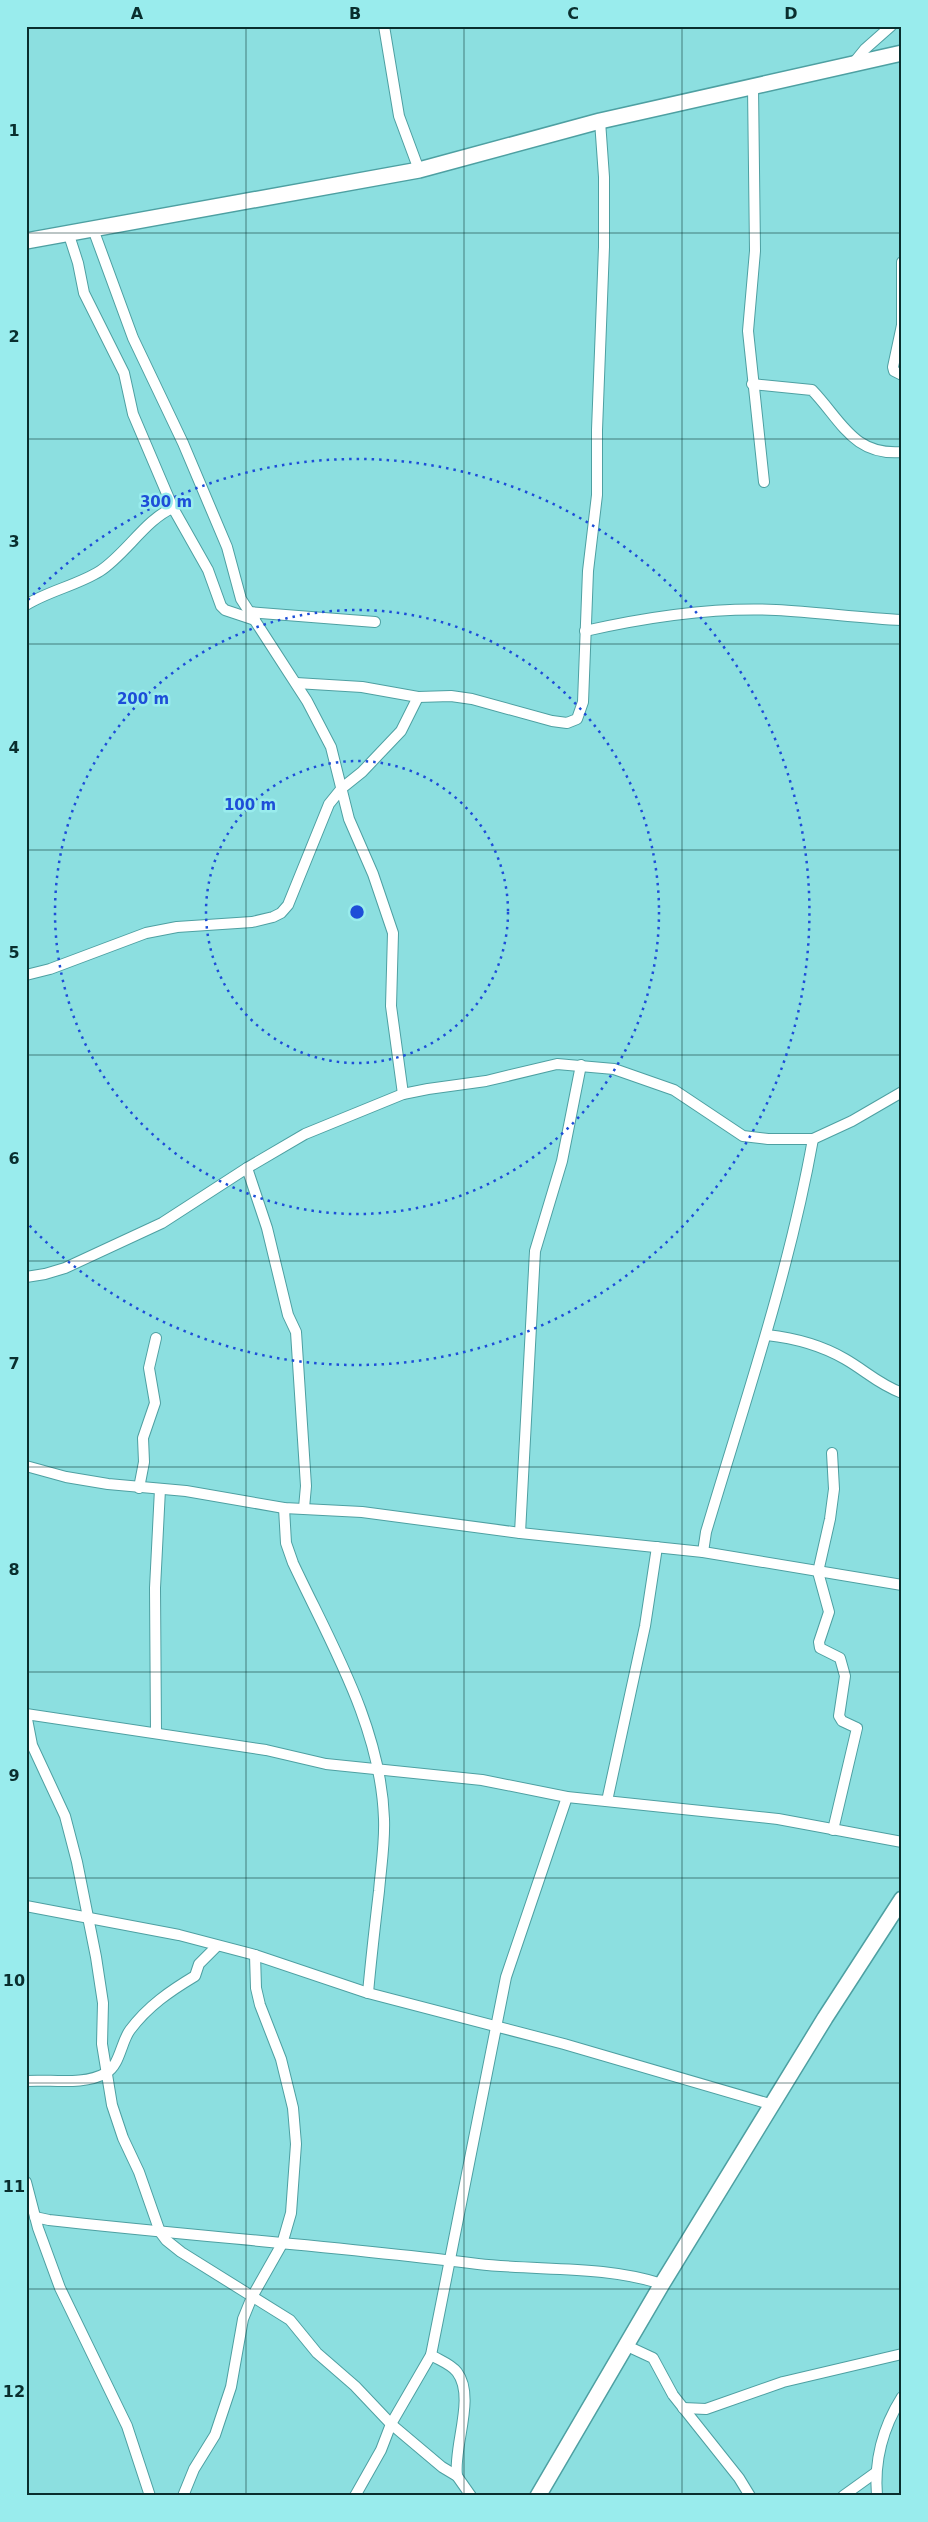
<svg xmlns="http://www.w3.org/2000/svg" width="928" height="2522" font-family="'DejaVu Sans',sans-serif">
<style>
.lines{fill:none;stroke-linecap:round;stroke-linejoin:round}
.minor-casing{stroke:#4ea0a2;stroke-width:12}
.secondary-casing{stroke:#4ea0a2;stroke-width:18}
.minor{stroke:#fff;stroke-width:10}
.secondary{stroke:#fff;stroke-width:15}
.grid{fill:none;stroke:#092e2e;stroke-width:1;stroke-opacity:0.55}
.ring{fill:none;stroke:#1d4ed8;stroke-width:2.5;stroke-dasharray:2.5 5}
.centre{fill:#1d4ed8;stroke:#99eced;stroke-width:2.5}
.ring-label{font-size:15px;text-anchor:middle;font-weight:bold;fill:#1d4ed8;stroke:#99eced;stroke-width:5;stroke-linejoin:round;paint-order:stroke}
.neatline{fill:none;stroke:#092e2e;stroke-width:2}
.grid-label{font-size:16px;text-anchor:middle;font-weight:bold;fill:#092e2e}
</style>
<rect width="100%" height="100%" fill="#8cdfe0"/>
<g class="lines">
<g class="minor-casing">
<g id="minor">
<path d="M384 26 399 116 419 170"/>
<path d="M852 65 865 49 891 26"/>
<path d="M753 87 755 251 748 331 764 482"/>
<path d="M93 229 133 338 183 443 227 547 241 599 307 701 331 747 349 819 373 874 393 933 391 1006 403 1094"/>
<path d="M68 232 78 263 84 293 124 373 133 414 173 508 208 570 221 606 225 610 255 620"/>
<path d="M902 262V325L893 367 894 371 902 375"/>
<path d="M752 384 812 390C841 420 853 456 902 452"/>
<path d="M26 605C48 591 78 585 100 571 125 555 147 518 173 508"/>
<path d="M249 612 375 622"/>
<path d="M585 631C647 617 713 607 776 610 818 612 859 618 902 620"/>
<path d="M296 683 362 687 418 697 451 696 472 699 552 721 567 723 577 719 583 702 588 571 597 495V430L604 247V177L600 121"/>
<path d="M26 975 50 969 146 933 177 927 252 922 273 917 281 913 288 905 329 804 342 788 362 772 401 731 418 697"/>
<path d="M247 1168 267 1228 288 1315 296 1332 306 1486 304 1508"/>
<path d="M26 1277 45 1274 65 1268 162 1223 247 1168 305 1134 403 1094 428 1089 486 1081 557 1064 614 1069 674 1090 743 1136 768 1139H813L852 1121 902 1092"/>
<path d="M767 1335C794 1338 821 1345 845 1359 866 1371 878 1384 902 1393"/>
<path d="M832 1453 834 1489 830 1519 818 1572 829 1612 819 1642 820 1648 840 1658 845 1676 839 1716 842 1721 857 1728 833 1830"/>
<path d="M26 1466 66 1477 108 1484 186 1491 284 1508 362 1512 520 1533 703 1552 902 1585"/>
<path d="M139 1488 144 1462 143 1438 155 1403 149 1368 156 1338"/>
<path d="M284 1508 286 1543 293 1563C331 1644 381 1727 384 1819 385 1843 381 1867 379 1891 375 1925 371 1959 368 1993"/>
<path d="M520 1533 535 1251 562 1161 581 1065"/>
<path d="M703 1552 706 1532C745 1401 789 1273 813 1139"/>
<path d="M26 1714 32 1745 65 1816 77 1862 96 1957 103 2003 102 2044 112 2105 123 2138 139 2172 160 2232 166 2240 181 2252 290 2320 317 2353 355 2386 391 2424 442 2467 457 2476 471 2496"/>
<path d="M26 1714 266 1750 326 1764 482 1780 567 1797 778 1819 902 1842"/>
<path d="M156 1733 155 1588 160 1489"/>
<path d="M607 1801 645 1626 657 1547"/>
<path d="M26 1906 179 1935 255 1955 368 1993 564 2044 773 2105"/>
<path d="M26 2081C51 2079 83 2086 106 2073 120 2065 121 2042 130 2030 148 2006 170 1991 195 1976L199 1964 217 1946"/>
<path d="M26 2182 38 2228 60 2288 127 2426 150 2496"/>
<path d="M35 2217 49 2220C192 2236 335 2246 478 2264 539 2271 603 2265 662 2284"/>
<path d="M625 2345 653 2358 673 2395 739 2478 750 2496"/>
<path d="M431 2355C439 2360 451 2364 457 2372 476 2397 453 2446 457 2476"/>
<path d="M683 2408 706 2409 783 2382 902 2354"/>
<path d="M183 2496 194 2469 215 2435 231 2387 243 2319 252 2297 282 2244 291 2213 296 2144 293 2108 281 2059 260 2005 256 1988 255 1955"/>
<path d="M355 2496 381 2450 391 2424 431 2355 506 1977 567 1797"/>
<path d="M843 2496 875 2473"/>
<path d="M877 2496C874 2460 883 2427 902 2397"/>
</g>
</g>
<g class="secondary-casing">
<g id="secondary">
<path d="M26 241 419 170 600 121 902 53"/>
<path d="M538 2496 662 2284 825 2018 902 1899"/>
</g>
</g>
<use href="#minor" class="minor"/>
<use href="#secondary" class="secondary"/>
</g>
<path class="grid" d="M246 26V2496M464 26V2496M682 26V2496M26 233H902M26 439H902M26 644H902M26 850H902M26 1055H902M26 1261H902M26 1467H902M26 1672H902M26 1878H902M26 2083H902M26 2289H902"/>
<g class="ring">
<circle cx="357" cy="912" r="151"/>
<circle cx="357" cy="912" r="302"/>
<path d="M28 600A453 453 0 1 1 28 1224"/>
</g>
<circle cx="357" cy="912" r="8" class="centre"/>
<g class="ring-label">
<text x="166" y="507">300 m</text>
<text x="143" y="704">200 m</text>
<text x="250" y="810">100 m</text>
</g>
<rect width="928" height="2522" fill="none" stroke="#99eced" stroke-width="55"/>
<rect x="28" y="28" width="872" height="2466" class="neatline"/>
<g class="grid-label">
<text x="137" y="19">A</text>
<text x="355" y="19">B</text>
<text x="573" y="19">C</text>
<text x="791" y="19">D</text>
<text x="14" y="136">1</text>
<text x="14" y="342">2</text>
<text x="14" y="547">3</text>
<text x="14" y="753">4</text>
<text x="14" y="958">5</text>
<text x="14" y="1164">6</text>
<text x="14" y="1369">7</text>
<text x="14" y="1575">8</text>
<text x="14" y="1781">9</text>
<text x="14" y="1986">10</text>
<text x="14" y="2192">11</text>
<text x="14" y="2397">12</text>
</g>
</svg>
